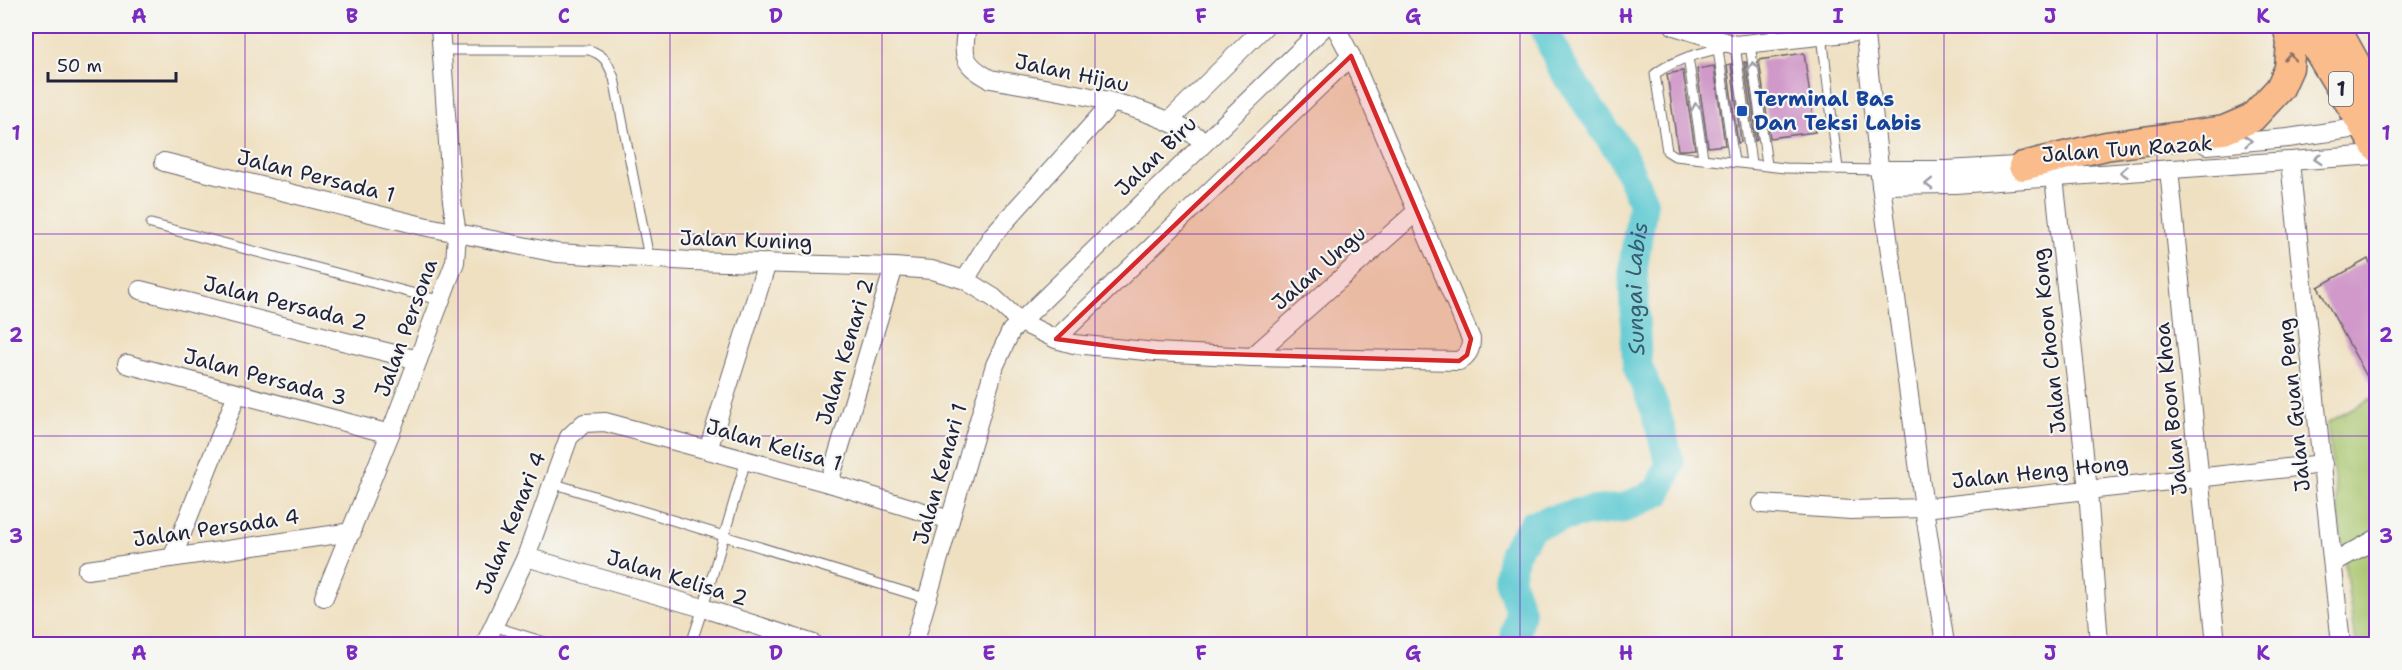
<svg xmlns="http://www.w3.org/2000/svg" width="2402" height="670" font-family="'Shantell Sans',sans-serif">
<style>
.green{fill:#a8c56d;stroke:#657454;stroke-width:1.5}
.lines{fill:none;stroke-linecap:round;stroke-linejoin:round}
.river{stroke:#5cc9d1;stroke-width:30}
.building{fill:#d099c9}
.service-casing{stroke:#6a646a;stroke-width:11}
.minor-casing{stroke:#6a646a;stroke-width:20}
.trunk-casing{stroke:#6a646a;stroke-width:31}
.service{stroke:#fff;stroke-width:9}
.minor{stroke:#fff;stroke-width:18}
.trunk{stroke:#fabc8b;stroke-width:28}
.oneway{stroke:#8e6f63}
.oneway2{stroke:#9c9ca7}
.marked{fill:#d62828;fill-opacity:0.2;stroke:#d62828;stroke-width:4.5;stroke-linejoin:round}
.grid{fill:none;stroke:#7b2cbf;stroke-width:1.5;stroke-opacity:0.55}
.transit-dot{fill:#1a4fb4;stroke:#f6f6f2;stroke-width:2}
.labels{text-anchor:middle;stroke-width:4.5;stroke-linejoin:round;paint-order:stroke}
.shield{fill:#f6f6f2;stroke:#626272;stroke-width:1.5}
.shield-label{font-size:20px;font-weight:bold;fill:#22223b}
.street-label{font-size:21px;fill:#22223b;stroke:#f6f6f2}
.transit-label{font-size:21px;font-weight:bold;fill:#164399;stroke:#f6f6f2;text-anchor:start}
.water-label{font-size:22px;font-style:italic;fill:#365c70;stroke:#f6f6f2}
.neatline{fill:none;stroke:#7b2cbf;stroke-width:2}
.grid-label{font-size:20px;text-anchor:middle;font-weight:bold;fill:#7b2cbf}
</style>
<rect width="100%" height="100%" fill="#f6f6f2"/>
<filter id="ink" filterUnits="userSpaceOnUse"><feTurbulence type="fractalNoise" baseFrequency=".0167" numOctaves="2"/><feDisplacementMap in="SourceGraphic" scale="12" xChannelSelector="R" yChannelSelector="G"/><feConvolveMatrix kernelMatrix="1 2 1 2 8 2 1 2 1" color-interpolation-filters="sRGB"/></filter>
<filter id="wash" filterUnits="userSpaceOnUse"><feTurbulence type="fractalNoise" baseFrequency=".008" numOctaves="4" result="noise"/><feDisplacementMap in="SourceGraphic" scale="24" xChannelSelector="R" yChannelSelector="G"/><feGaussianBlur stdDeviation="1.35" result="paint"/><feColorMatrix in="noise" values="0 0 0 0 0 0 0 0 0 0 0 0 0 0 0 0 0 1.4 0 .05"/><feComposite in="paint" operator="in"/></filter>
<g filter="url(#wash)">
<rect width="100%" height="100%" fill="#efe0c1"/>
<path class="green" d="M2376 396V644H2355L2327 423Z"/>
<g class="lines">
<path class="river" id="s1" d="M1514 644 1520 611 1509 580 1514 552 1533 525 1578 513 1624 508 1658 492 1670 464 1655 409 1637 365 1635 323 1633 268 1643 202 1622 155 1560 64 1544 26"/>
</g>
<g id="blocks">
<g class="building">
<path d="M1804 53 1815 132 1770 138 1759 60Z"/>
<path d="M1744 62H1746L1757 140 1755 141Z"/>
<path d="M1731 64 1741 142 1738 143 1727 65Z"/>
<path d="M1714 66 1725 145 1708 147 1697 69Z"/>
<path d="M1683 71 1695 149 1686 150H1678L1667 74Z"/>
<path d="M2368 259 2376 274V393L2318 287Z"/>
</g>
</g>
</g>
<g filter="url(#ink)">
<use href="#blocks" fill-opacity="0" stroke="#6a646a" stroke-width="1.5"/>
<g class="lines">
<g class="service-casing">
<g id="service">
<path d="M1773 26 1775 41"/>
<path d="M1822 35 1838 169"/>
<path d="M1750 44 1767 165"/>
<path d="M1718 49 1734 162"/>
<path d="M442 50H589C605 55 608 63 614 78L649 258"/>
<path d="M1688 57 1703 158"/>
<path d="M1751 163 1735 45C1707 51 1678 57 1655 74L1667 151 1675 156 1785 168 1879 170"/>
<path d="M151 224 442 301"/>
<path d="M552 483 928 599"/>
<path d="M493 626 551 644"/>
<path d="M691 644 703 608 746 460"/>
</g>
</g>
<g class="minor-casing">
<g id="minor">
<path d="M967 26C962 55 962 64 990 79 1060 91 1144 100 1204 141"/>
<path d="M1674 26 1735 45 1865 31"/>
<path d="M1864 26 1881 185 1924 508 1945 644"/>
<path d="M1170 120 1265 26"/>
<path d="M2207 145 2288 138 2364 127"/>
<path d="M164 162 423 226 557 253 691 261 894 267 932 270 965 280 994 298 1019 321 1056 339 1074 344 1156 352 1252 357 1459 361C1468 355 1471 350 1471 339L1351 56 1335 26"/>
<path d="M2290 162 2341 644"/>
<path d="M2169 169 2216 644"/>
<path d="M1879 170H1947L2033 165"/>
<path d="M2054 177 2088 490 2099 644"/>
<path d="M1881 185 1955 184 2376 155"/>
<path d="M965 280 992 236 1112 103"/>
<path d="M140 290 418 360"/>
<path d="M1056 339 1351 56"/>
<path d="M1252 357 1416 212"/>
<path d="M127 364 390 434"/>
<path d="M708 450 767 263"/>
<path d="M829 483 894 267"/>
<path d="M1762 504 1851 510 1924 508 2323 464"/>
<path d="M173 556 237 394"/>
<path d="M526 557 703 608 814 644"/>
<path d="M2333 563 2376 539"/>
<path d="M87 570 352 532"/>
<path d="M324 597 390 434 455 262 457 234 452 201 440 26"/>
<path d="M485 644 526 557 569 437 584 423 605 422 829 483 950 520"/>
<path d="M914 644 995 365 1011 331 1325 26"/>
</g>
</g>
<g class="trunk-casing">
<g id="trunk">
<path d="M2303 26 2376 147"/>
<path d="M2335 26 2376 100"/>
<path d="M2023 166 2106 146 2224 130 2252 118 2280 88 2289 68 2291 43 2287 26"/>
</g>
</g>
<use href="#service" class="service"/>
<use href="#minor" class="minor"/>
<use href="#trunk" class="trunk"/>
</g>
<defs><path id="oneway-chevron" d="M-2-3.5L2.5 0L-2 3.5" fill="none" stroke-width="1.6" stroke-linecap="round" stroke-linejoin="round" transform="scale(1.5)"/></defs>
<use class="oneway" href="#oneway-chevron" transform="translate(2290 57) rotate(-85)"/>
<g class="oneway2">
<use href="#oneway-chevron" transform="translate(1753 66) rotate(-98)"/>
<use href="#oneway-chevron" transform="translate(1696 107) rotate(-99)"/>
<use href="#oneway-chevron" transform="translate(2248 141) rotate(-5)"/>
<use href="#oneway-chevron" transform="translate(2318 159) rotate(176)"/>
<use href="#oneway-chevron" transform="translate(2124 172) rotate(176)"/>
<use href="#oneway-chevron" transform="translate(1929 184) rotate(179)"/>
</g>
</g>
<path class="marked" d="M1351 56 1471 339 1467 355 1459 361 1156 352 1056 339Z"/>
<path class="grid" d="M245 26V644M458 26V644M670 26V644M882 26V644M1095 26V644M1307 26V644M1520 26V644M1732 26V644M1944 26V644M2157 26V644M26 234H2376M26 436H2376"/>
<rect class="transit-dot" x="1736" y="105" width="12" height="12" rx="3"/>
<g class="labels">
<rect class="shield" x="2329" y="72" width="24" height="34" rx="4.5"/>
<g class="shield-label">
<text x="2341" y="96">1</text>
</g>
<g class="street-label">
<text transform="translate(1072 73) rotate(12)" y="7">Jalan Hijau</text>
<text transform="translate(2127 149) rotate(-4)" y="7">Jalan Tun Razak</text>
<text transform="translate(1156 156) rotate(-44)" y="7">Jalan Biru</text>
<text transform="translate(316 176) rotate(14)" y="7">Jalan Persada 1</text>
<text transform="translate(746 240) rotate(2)" y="7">Jalan Kuning</text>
<text transform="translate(1319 268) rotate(-41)" y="7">Jalan Ungu</text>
<text transform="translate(285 303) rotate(14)" y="7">Jalan Persada 2</text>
<text transform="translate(406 328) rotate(-70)" y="7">Jalan Persona</text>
<text transform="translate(2049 341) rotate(-96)" y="7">Jalan Choon Kong</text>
<text transform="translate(845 352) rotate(-73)" y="7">Jalan Kenari 2</text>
<text transform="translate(265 377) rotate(15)" y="7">Jalan Persada 3</text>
<text transform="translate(2294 405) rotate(-96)" y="7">Jalan Guan Peng</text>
<text transform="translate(2171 409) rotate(-96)" y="7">Jalan Boon Khoa</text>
<text transform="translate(774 445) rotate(16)" y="7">Jalan Kelisa 1</text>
<text transform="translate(2040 472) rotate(-6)" y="7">Jalan Heng Hong</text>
<text transform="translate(940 474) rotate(-74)" y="7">Jalan Kenari 1</text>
<text transform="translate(511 523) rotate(-68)" y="7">Jalan Kenari 4</text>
<text transform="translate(216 528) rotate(-8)" y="7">Jalan Persada 4</text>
<text transform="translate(677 578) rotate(17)" y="7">Jalan Kelisa 2</text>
</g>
<g class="transit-label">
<text x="1754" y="106">Terminal Bas<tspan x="1754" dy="24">Dan Teksi Labis</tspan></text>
</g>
<g class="water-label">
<text dy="8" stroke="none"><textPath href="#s1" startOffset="470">Sungai Labis</textPath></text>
</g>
</g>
<rect width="2402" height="670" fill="none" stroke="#f6f6f2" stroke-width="66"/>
<path d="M48 72v9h128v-9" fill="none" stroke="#22223b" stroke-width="3"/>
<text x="57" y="72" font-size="18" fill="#22223b" stroke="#f6f6f2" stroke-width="4.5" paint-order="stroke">50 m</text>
<rect x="33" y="33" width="2336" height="604" class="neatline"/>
<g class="grid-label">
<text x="139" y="23">A</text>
<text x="352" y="23">B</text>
<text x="564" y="23">C</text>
<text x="776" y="23">D</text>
<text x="989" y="23">E</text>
<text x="1201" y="23">F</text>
<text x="1413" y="23">G</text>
<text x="1626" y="23">H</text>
<text x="1838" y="23">I</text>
<text x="2050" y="23">J</text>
<text x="2263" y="23">K</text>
<text x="16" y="140">1</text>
<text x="2386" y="140">1</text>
<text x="16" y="342">2</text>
<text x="2386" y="342">2</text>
<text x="16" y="543">3</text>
<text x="2386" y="543">3</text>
<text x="139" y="660">A</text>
<text x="352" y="660">B</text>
<text x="564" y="660">C</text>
<text x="776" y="660">D</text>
<text x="989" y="660">E</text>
<text x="1201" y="660">F</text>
<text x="1413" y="660">G</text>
<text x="1626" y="660">H</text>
<text x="1838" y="660">I</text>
<text x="2050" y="660">J</text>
<text x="2263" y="660">K</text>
</g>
</svg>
